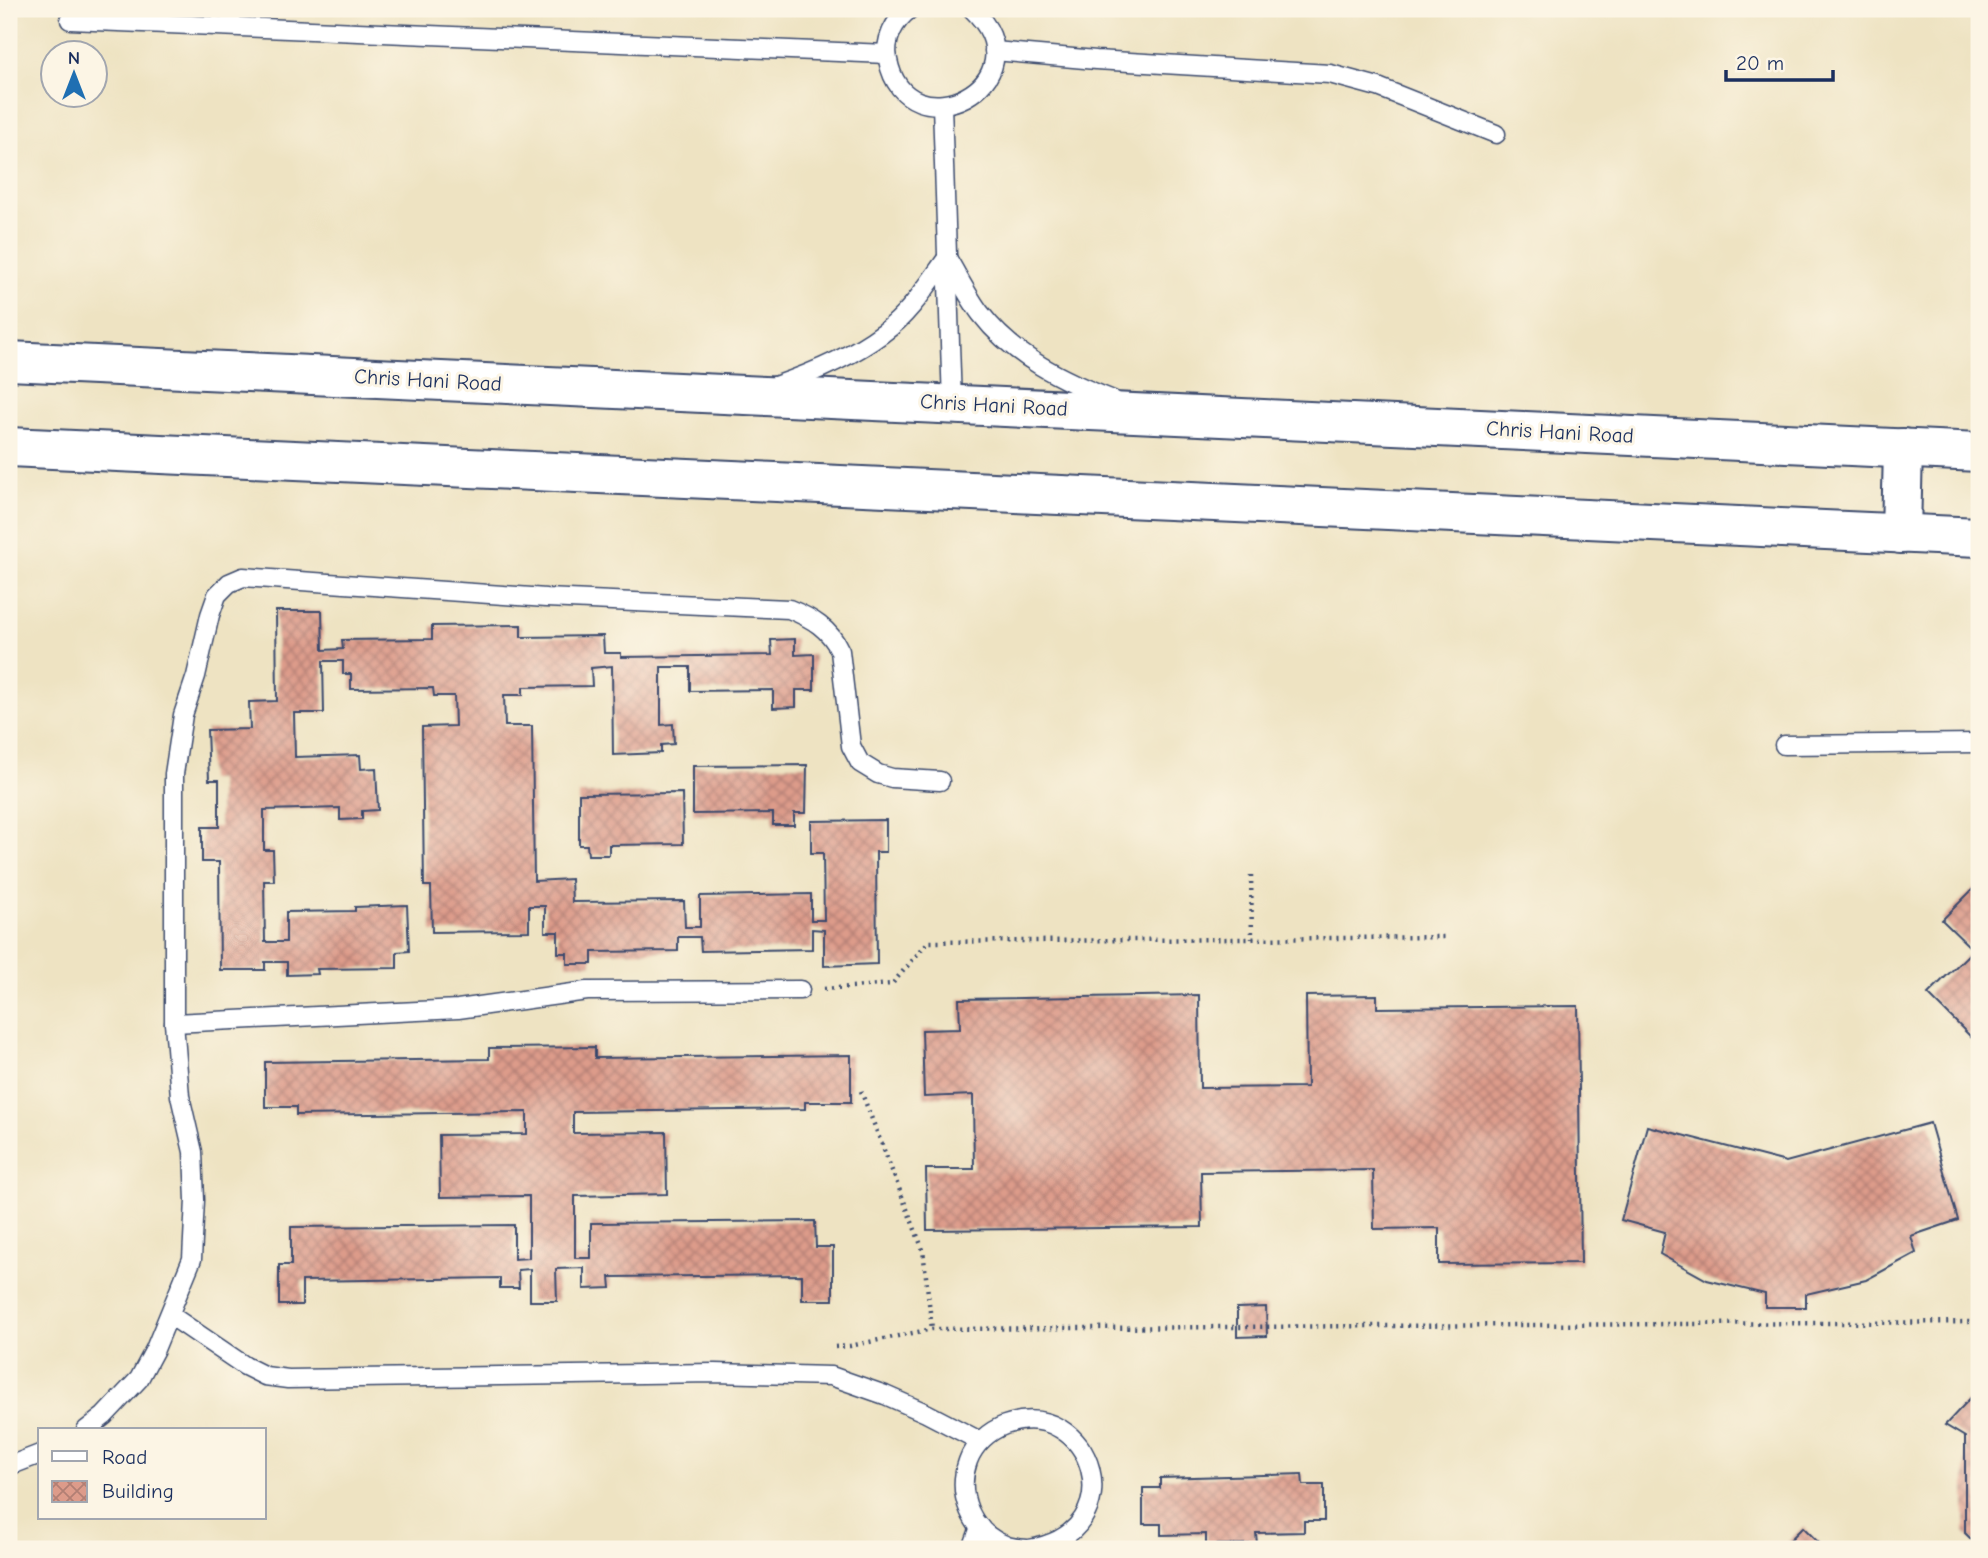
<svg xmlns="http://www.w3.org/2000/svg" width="1988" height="1558" font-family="'Comic Neue',sans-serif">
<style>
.building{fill:url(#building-cross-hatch)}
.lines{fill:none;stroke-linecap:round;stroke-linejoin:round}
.service-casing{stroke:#3b4a6d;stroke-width:21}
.secondary-casing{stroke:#3b4a6d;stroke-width:42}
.path{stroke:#3b4a6d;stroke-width:4.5;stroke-dasharray:2 5;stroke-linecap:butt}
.service{stroke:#fff;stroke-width:18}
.secondary{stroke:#fff;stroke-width:38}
.labels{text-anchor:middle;stroke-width:6;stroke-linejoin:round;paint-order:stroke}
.street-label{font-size:21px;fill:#1b2f5e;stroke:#fcf5e5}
</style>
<defs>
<pattern id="building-cross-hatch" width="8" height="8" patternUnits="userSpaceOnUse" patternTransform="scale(1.75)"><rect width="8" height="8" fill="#dd9b8a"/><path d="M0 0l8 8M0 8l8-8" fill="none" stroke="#b27f74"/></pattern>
</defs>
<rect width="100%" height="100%" fill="#fcf5e5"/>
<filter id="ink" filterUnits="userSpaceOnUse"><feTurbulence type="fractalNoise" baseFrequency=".0143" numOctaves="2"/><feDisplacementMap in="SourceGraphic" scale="14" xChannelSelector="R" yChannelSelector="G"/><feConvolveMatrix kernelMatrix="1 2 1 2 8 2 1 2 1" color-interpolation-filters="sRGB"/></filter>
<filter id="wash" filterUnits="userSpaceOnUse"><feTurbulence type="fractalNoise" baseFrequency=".00686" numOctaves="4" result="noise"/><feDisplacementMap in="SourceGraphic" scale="28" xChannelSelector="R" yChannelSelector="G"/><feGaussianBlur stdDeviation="1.57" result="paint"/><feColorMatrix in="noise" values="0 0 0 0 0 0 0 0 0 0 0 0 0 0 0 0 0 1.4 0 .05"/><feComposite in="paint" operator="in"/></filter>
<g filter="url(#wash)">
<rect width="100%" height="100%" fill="#eee3c2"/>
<g id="blocks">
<g class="building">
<path d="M276 611H322L323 650 343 649 342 640 432 639V626L521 625V637L603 636 604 653H621V657L772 655 771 640 795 639V655L814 654V690H796V707L773 708V690L690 691V667H661V725L673 724 674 744 661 745V753L613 755 612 666 591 668 592 686 523 687V695H504L505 726H532L534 881 571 879 572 902 684 901 685 927H700V896L811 894V920H824L823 853H811V821L886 820V852H876L877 964 824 966V930L812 929V949L701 951 700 937H678V951L592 952V964H567V953H558V932H545V906H529V931L432 932 431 886H424L422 727 455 726 454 696H434L433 688 351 689V674H343V661H323L324 713H294L295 757 360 755 361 769 376 768 378 810 362 811V819L340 820V808L264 810V850H273L274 881H264L265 942H286V912L355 911V907L407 905 409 951 397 952V968L317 969 318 974 287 975V962H265V970H220L219 862H202V827H219V780H209L207 730 250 729 249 702 277 701Z"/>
<path d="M807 765 806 813H794V825H773V813L693 814V766Z"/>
<path d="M682 793 683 844 609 845V855H588L587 845H579V794Z"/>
<path d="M1979 883V1045L1928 994 1973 950 1942 920Z"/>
<path d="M1199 995 1200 1088 1307 1087 1306 996 1377 995V1008L1578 1006 1581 1263 1439 1264V1228L1374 1229 1373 1170 1201 1172 1202 1227 927 1230 926 1169H974L973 1095 924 1097 922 1030 960 1029 959 999Z"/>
<path d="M595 1047V1058L851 1055V1102H805V1109L573 1112V1133L666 1132 667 1194 575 1196V1258H591V1223L815 1221 816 1247H833V1300H802V1275L610 1277 611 1288 584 1289V1268L556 1269 557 1301H530V1269L518 1270 519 1288H500V1278L302 1281V1305H279V1265H291V1227L514 1225V1259L529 1258V1196L440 1197 439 1135 527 1134V1112L296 1115V1107H265V1062L489 1059V1048Z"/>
<path d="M1930 1123 1958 1220 1911 1236 1916 1253 1866 1280 1806 1294V1307H1765V1294L1707 1280 1660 1254 1665 1232 1621 1220 1647 1126 1786 1162Z"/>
<path d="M1266 1307 1267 1336 1237 1337V1308Z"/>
<path d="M1979 1389V1547L1965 1533V1437L1945 1425Z"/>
<path d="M1302 1474 1303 1485H1324V1521H1304V1532L1256 1533 1257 1544 1206 1545V1534L1161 1535V1524H1143V1488H1160V1478Z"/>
<path d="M1803 1527 1825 1549H1781Z"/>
</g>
</g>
</g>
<g filter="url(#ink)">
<use href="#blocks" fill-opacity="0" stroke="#3b4a6d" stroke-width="2"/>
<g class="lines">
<g class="service-casing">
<g id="service">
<path d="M910 9C894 21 884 40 888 60 906 153 1049 83 972 9"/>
<path d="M70 20 887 54"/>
<path d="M994 51 1096 60 1330 74 1378 87 1496 134"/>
<path d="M942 105 952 403"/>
<path d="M775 386C813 373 851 357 883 333 910 314 928 284 947 258 958 276 968 297 981 314 1014 357 1064 381 1113 400"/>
<path d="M1784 745 1979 743"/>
<path d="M174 1023 458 1009 587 991 800 990"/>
<path d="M170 1315 245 1366 265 1376 288 1379 715 1373 831 1376 885 1395 926 1413 980 1441"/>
<path d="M86 1430 104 1416 139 1379 155 1349 192 1259 195 1200 193 1152 180 1096 174 1023V774L183 715 196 676 210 615 217 595 229 583 243 577 546 598 789 609C812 618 830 629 840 651L851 746 860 763 878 774 892 778 940 781"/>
<path d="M9 1466 40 1454"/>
<path d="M972 1549 980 1527"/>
<path d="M1026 1549C1019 1548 1011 1548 1005 1545 971 1532 956 1494 968 1461 974 1444 989 1431 1005 1425 1092 1394 1137 1532 1029 1549"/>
</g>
</g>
<g class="secondary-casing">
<g id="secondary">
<path d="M9 361 1979 452"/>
<path d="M9 447 1979 537"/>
<path d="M1901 534 1903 448"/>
</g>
</g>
<g class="path">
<path d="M1251 875 1252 939"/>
<path d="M824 989 892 984 928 942 1444 937"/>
<path d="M861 1091 923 1250 932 1329"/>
<path d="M835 1347 850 1346 932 1329 1979 1322"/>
</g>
<use href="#service" class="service"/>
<use href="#secondary" class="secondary"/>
</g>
</g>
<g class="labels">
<g class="street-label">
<text transform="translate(428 380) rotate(3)" y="7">Chris Hani Road</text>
<text transform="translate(994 405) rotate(3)" y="7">Chris Hani Road</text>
<text transform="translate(1560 432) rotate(3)" y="7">Chris Hani Road</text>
</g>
</g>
<rect width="1988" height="1558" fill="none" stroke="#fcf5e5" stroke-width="35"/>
<rect x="38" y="1428" width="228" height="91" fill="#fcf5e5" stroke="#a2a6af" stroke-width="2"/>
<rect x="52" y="1451" width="35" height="10" fill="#ffffff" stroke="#a2a6af" stroke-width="2"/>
<text x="102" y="1464" font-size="21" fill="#1b2f5e">Road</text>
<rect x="52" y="1481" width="35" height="21" fill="url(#building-cross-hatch)" stroke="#a2a6af" stroke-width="2"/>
<text x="102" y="1498" font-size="21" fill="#1b2f5e">Building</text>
<g transform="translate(74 74)"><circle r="33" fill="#fcf5e5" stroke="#a2a6af" stroke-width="2"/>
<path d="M0-5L12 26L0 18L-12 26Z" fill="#1f6fb2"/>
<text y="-10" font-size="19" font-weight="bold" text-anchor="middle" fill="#1b2f5e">N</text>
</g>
<path d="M1726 70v10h107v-10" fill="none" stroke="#1b2f5e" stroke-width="3.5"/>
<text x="1736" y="70" font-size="21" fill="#1b2f5e" stroke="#fcf5e5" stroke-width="5" paint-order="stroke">20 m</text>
</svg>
